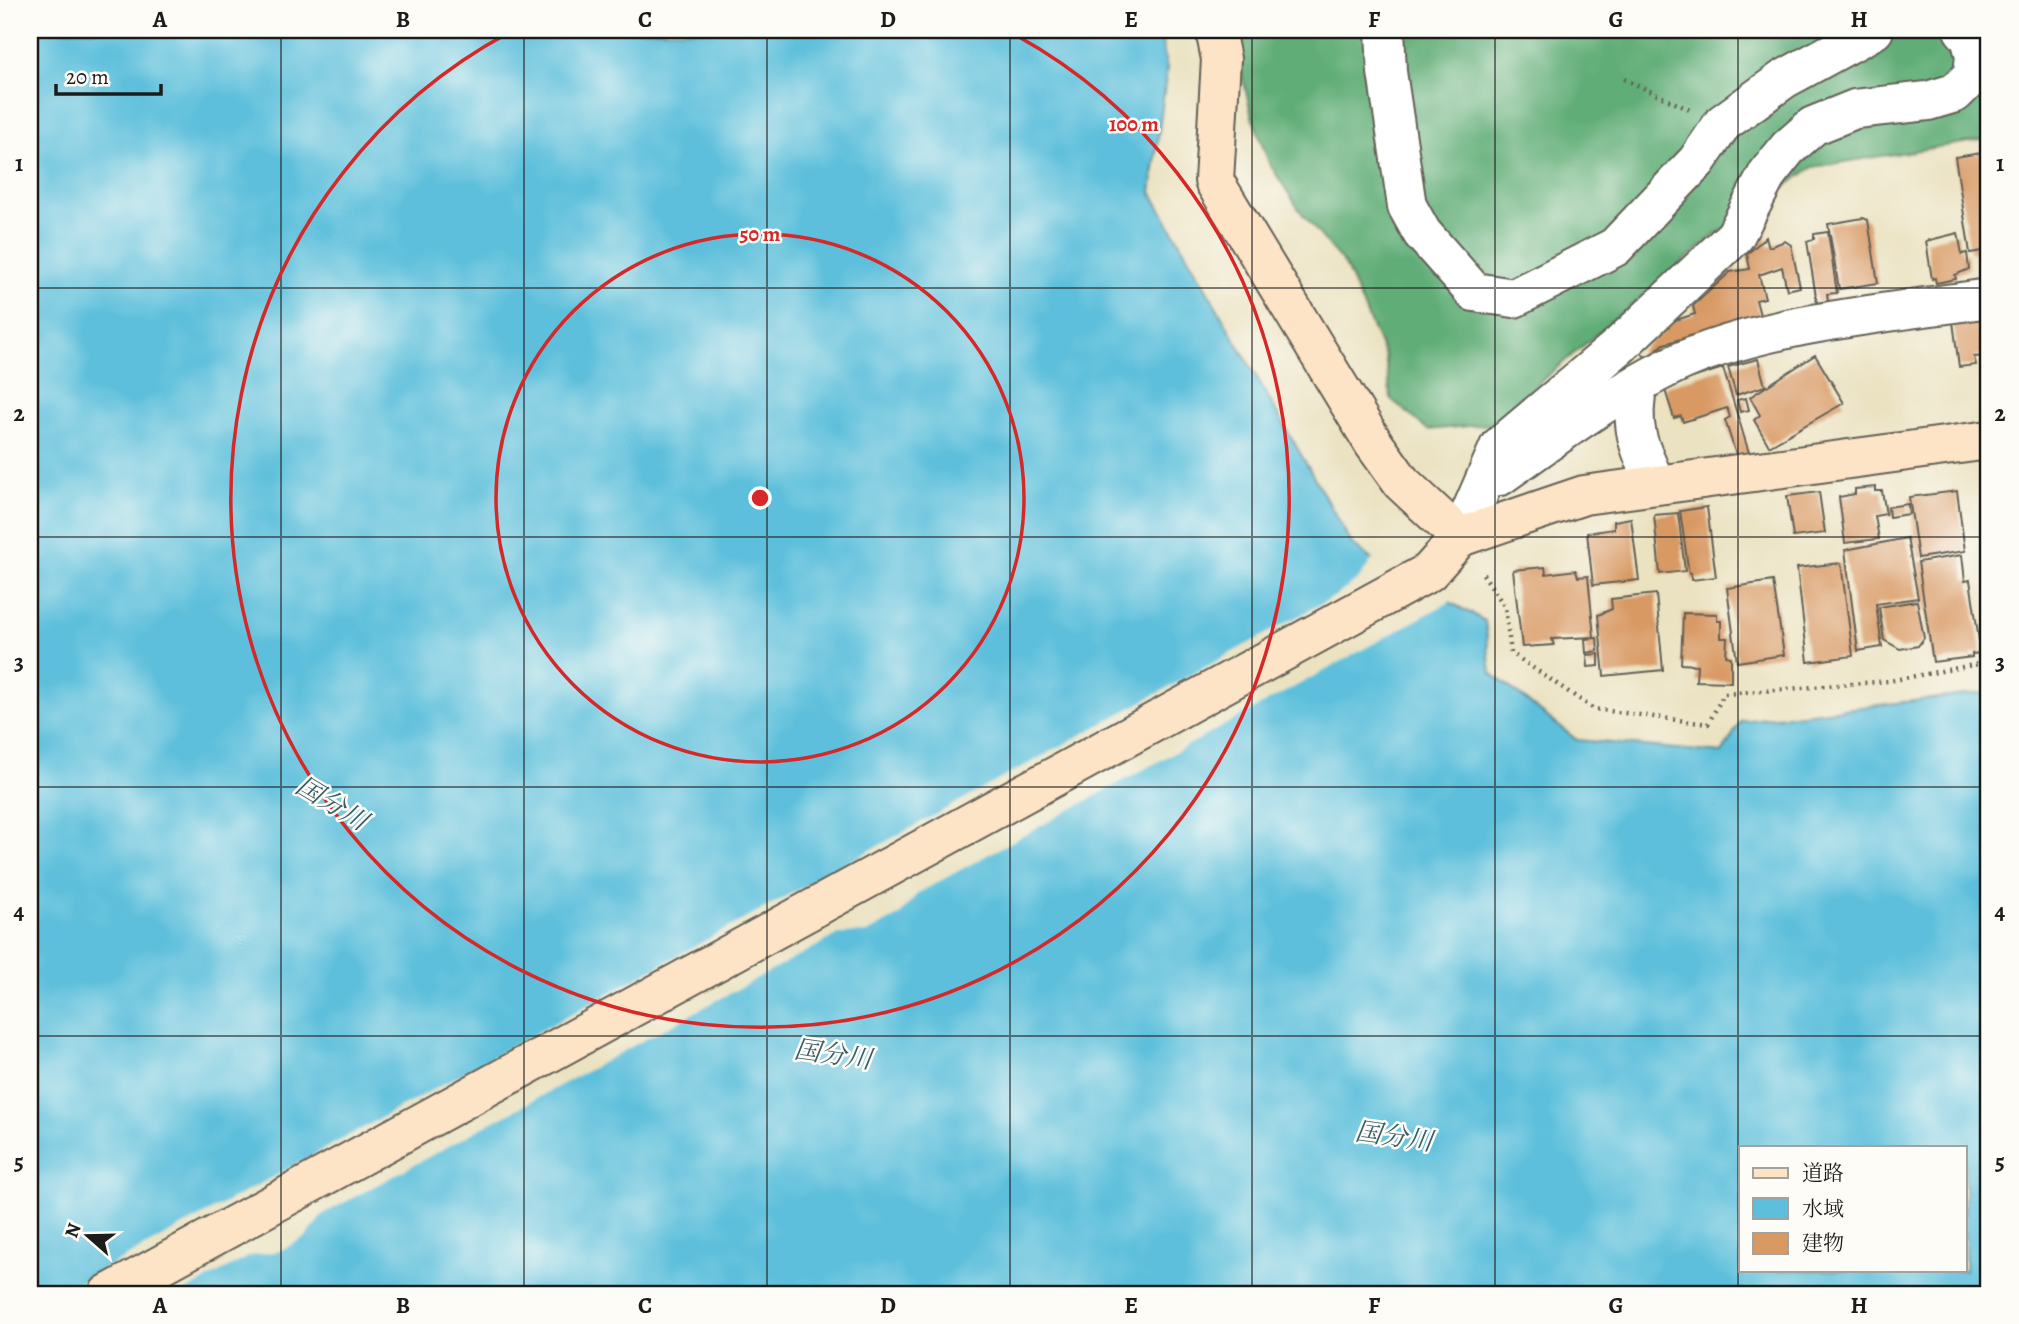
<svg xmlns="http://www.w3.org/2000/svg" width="2019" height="1324" font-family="Alegreya,'Noto Serif JP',serif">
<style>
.forest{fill:#61ad77;stroke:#3e644a;stroke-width:2}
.water{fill:#5dbfdb;stroke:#3c6e7c;stroke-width:2;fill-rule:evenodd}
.pier{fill:#ebe2c1}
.building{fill:#d89963}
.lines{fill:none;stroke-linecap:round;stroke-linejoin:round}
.street-casing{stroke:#646156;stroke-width:42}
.secondary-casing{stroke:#646156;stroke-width:42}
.path{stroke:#646156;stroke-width:4.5;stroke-dasharray:2 5;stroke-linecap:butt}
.street{stroke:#fff;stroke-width:38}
.secondary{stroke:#fee4c6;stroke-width:38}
.grid{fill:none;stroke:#1c1c1c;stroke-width:2;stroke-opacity:0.55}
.ring{fill:none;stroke:#d62828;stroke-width:3.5}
.labels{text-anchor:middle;stroke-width:5;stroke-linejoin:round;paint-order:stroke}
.water-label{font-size:26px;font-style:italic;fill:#365d68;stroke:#fdfcf7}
.centre{fill:#d62828;stroke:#fdfcf7;stroke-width:3.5}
.ring-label{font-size:21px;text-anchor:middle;font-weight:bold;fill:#d62828;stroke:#fdfcf7;stroke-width:5;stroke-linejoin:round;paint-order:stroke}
.neatline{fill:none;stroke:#1c1c1c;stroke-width:2.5}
.grid-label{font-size:23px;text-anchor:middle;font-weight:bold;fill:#1c1c1c}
</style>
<rect width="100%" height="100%" fill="#fdfcf7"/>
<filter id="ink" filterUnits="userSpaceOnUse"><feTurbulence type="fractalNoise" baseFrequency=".0143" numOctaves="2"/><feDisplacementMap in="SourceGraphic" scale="14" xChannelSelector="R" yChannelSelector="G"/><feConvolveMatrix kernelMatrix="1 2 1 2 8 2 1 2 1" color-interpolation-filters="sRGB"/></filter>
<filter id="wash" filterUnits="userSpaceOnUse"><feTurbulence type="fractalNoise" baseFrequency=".00686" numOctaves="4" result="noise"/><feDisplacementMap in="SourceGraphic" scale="28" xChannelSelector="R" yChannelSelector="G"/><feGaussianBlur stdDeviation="1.57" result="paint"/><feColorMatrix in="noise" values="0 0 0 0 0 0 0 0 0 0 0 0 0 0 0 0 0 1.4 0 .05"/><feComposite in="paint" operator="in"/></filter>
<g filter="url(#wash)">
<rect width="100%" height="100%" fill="#ebe2c1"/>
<path class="forest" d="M1231 30H1989V139L1813 167 1710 239 1490 424 1428 430 1391 399 1385 356 1345 265 1300 211 1269 163 1252 116Z"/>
<path class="water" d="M30 30H1160L1167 69 1151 192 1352 544 1375 562 1485 621 1491 673 1577 740 1722 753 1741 721 1989 692V1294H30ZM1741 1147H1965V1270H1741Z"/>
<path class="pier" d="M1374 557 1453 600 918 893 900 915 867 933 839 934 323 1214 306 1237 279 1251 250 1256 180 1294H59L1337 595 1359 579Z"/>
<g id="blocks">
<g class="building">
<path d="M1982 153 1984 167 1989 166V250L1970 253 1955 157Z"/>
<path d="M1863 218 1868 220 1878 283 1839 289 1828 224Z"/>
<path d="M1828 232 1837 293 1827 294 1828 301 1817 303 1807 241 1814 239V234Z"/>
<path d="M1958 233 1962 254 1967 253 1969 269 1955 275 1956 279 1936 283 1935 278 1932 279 1926 241Z"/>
<path d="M1766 237 1769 247 1785 241 1791 245 1800 287 1787 290 1782 267 1759 275 1765 298 1756 300 1760 315 1664 344 1646 358 1640 351 1673 321 1695 314 1693 306 1730 272 1750 269 1747 254Z"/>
<path d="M1989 318V366H1986L1985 356 1974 357 1976 365 1959 367 1953 322Z"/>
<path d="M1815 355 1844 403 1769 446 1754 420 1760 415 1750 397Z"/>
<path d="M1758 359 1765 386 1736 395 1728 367Z"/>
<path d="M1723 368 1749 453 1736 455 1725 420 1730 417 1727 408 1683 422 1681 416 1674 418 1664 387Z"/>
<path d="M1746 398 1749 410 1740 412 1737 400Z"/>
<path d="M1989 467V518H1988L1980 468Z"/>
<path d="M1875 487V491H1882L1886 514 1875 516 1879 539 1845 543 1839 497 1855 494V489Z"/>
<path d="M1957 491 1965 551 1918 558 1909 497Z"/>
<path d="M1819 492 1825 533 1793 537 1787 496Z"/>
<path d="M1908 504 1909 514 1889 517 1888 507Z"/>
<path d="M1707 507 1716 577 1692 580 1691 573 1689 574 1680 511Z"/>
<path d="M1678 513 1685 571 1660 574 1654 515Z"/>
<path d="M1631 518 1639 580 1593 585 1587 533 1614 529V521Z"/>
<path d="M1907 538 1918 598 1876 604 1882 647 1858 651 1845 550Z"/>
<path d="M1962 555 1965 581 1970 580 1981 653 1972 654V657L1933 662 1918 562Z"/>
<path d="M1841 563 1853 656 1808 662 1797 568Z"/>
<path d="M1545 567 1546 574 1576 570 1578 577 1588 576 1594 637 1552 639 1554 645 1522 647 1513 570Z"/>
<path d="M1773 581 1784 655 1737 662 1727 588Z"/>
<path d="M1656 594 1663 670 1604 676 1598 615 1612 609 1611 599Z"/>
<path d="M1917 601 1924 638 1918 646 1900 649 1884 640 1879 607Z"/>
<path d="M1683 613 1717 614V621H1721V638H1727L1726 656 1731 657V682L1696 681 1697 665 1681 664Z"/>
<path d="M1597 638 1598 651 1586 653 1585 639Z"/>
<path d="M1599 654V666L1588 667 1587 655Z"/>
</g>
</g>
</g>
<g filter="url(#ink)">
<use href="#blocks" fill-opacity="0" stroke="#646156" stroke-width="2"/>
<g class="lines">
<g class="street-casing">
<g id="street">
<path d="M1385 30 1387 72 1407 206 1422 233 1474 292 1514 298 1615 247 1697 161 1723 123 1784 79 1874 30"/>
<path d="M1638 384C1629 426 1638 446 1656 484"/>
<path d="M1500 476C1555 437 1610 396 1671 366 1760 323 1891 313 1989 298"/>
<path d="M1460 537 1499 447 1620 345 1735 236 1768 173 1788 148 1813 126 1855 109 1928 101 1955 93 1973 75 1975 55 1970 38 1963 30"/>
</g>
</g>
<g class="secondary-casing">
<g id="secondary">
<path d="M1215 30 1221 59 1214 181 1374 444 1402 483 1460 537"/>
<path d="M108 1294 1429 572 1460 537 1584 495 1989 440"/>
</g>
</g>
<g class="path">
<path d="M1624 79 1690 110"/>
<path d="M1483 574 1505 607 1511 653 1594 709 1708 724 1724 694 1889 681 1989 662"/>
</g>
<use href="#street" class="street"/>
<use href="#secondary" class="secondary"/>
</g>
</g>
<path class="grid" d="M281 30V1294M524 30V1294M767 30V1294M1010 30V1294M1252 30V1294M1495 30V1294M1738 30V1294M30 288H1989M30 537H1989M30 787H1989M30 1036H1989"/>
<g class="ring">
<circle cx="760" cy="498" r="264"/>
<path d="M1008 31A529 529 0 1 1 512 31"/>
</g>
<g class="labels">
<g class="water-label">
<text transform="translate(332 803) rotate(31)" y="9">国分川</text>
<text transform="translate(833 1054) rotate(8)" y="9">国分川</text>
<text transform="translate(1394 1136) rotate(8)" y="9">国分川</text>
</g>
</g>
<circle cx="760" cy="498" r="10" class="centre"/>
<g class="ring-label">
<text x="1134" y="131">100 m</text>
<text x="760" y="241">50 m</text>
</g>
<rect width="2019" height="1324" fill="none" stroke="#fdfcf7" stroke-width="77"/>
<rect x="1739" y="1146" width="228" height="126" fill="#fdfcf7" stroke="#a3a29f" stroke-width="2"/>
<rect x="1753" y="1168" width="35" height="10" fill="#fee4c6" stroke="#a3a29f" stroke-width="2"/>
<text x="1802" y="1180" font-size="21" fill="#1c1c1c">道路</text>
<rect x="1753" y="1198" width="35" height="21" fill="#5dbfdb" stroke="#a3a29f" stroke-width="2"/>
<text x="1802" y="1216" font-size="21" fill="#1c1c1c">水域</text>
<rect x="1753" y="1233" width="35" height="21" fill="#d89963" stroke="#a3a29f" stroke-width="2"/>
<text x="1802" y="1250" font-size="21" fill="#1c1c1c">建物</text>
<g transform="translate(88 1236) rotate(290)" stroke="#fdfcf7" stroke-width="5" paint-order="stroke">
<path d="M0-5L12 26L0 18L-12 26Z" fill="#1c1c1c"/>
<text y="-10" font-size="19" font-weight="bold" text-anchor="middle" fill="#1c1c1c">N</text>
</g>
<path d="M56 84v10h105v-10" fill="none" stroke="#1c1c1c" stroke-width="3.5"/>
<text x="66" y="84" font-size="21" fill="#1c1c1c" stroke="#fdfcf7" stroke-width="5" paint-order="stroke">20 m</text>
<rect x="38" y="38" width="1942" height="1248" class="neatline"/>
<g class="grid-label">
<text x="160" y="27">A</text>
<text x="403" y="27">B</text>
<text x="645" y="27">C</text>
<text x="888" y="27">D</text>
<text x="1131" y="27">E</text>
<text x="1374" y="27">F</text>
<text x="1616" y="27">G</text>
<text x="1859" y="27">H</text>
<text x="19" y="171">1</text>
<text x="2000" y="171">1</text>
<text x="19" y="421">2</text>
<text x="2000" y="421">2</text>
<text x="19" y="670">3</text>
<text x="2000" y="670">3</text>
<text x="19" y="919">4</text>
<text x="2000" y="919">4</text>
<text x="19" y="1169">5</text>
<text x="2000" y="1169">5</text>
<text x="160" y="1313">A</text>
<text x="403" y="1313">B</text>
<text x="645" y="1313">C</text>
<text x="888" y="1313">D</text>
<text x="1131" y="1313">E</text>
<text x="1374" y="1313">F</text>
<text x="1616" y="1313">G</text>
<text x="1859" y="1313">H</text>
</g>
</svg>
